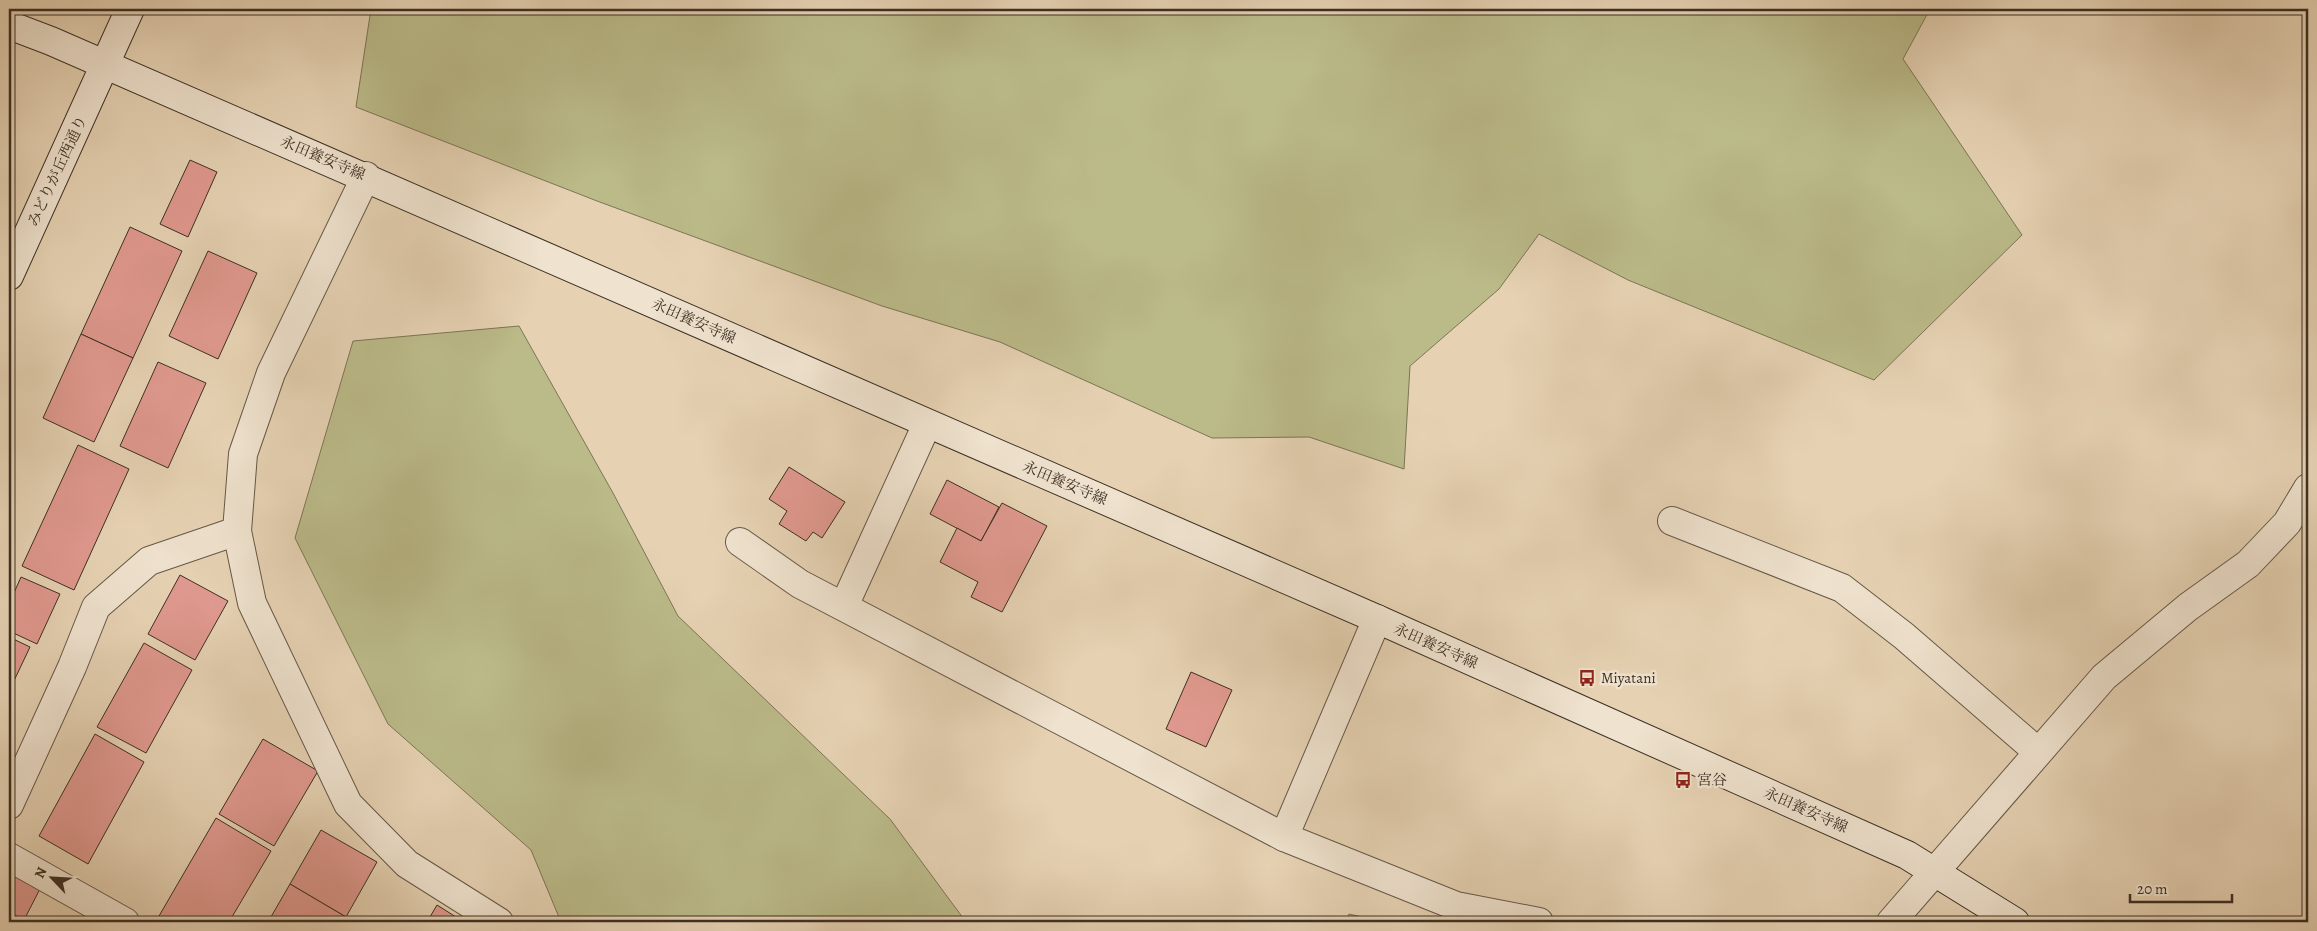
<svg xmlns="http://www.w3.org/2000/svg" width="2317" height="931" font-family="Alegreya,'Noto Serif JP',serif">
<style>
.green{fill:#bbba89;stroke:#7c7556}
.building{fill:#e0998f;stroke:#3c3024}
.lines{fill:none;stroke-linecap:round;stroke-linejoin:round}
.street-casing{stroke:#665848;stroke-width:30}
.secondary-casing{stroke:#3c3024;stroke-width:30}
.street{stroke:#efe2ce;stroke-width:28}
.secondary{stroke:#efe2ce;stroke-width:28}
.labels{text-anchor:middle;stroke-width:5;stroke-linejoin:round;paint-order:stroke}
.street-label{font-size:15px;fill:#3c3024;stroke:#efe2ce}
.poi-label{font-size:15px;fill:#3c3024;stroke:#efe2ce;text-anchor:start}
</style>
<rect width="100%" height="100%" fill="#e6d2b3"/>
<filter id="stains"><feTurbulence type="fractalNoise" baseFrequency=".004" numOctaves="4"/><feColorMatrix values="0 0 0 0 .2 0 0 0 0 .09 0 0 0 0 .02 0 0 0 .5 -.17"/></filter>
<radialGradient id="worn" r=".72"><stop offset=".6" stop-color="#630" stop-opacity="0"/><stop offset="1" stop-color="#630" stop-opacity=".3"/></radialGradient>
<g class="green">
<path d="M371 9H1930L1903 59 2022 235 1874 380 1628 280 1539 234 1499 289 1410 366 1404 469 1309 437 1212 438 1000 342 882 306 597 201 356 107Z"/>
<path d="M519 326 613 493 678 616 890 819 966 922H561L531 850 388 724 295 538 353 341Z"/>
<path d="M1349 914 1385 922H1345Z"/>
</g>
<g class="building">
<path d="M190 160 217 172 188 237 160 224Z"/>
<path d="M130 227 182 251 133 358 81 334Z"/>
<path d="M208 251 257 273 218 359 169 336Z"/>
<path d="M81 334 133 358 94 442 43 418Z"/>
<path d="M158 362 206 383 168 468 120 446Z"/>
<path d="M78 445 129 469 74 590 22 566Z"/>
<path d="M789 467 845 502 822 538 813 532 806 541 779 524 787 511 769 499Z"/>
<path d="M947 480 999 507 981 541 930 514Z"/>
<path d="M1002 503 1047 526 1002 612 971 597 978 582 940 562 957 528 981 541Z"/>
<path d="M180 575 228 601 195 660 148 634Z"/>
<path d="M21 577 60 594 37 644 9 631V604Z"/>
<path d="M9 637 30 647 11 687 9 686Z"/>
<path d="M144 643 192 670 146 753 97 727Z"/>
<path d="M1191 672 1232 690 1206 747 1166 729Z"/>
<path d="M95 734 144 762 88 864 39 836Z"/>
<path d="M263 739 318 771 274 846 219 814Z"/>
<path d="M216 818 271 851 229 922H170L159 916Z"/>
<path d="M321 830 377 862 346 917 290 884Z"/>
<path d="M9 871 42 885 24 920 9 912Z"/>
<path d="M290 884 346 917 343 922H268Z"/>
<path d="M437 905 464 922H427Z"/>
</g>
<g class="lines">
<g class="street-casing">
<g id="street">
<path d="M366 176 271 373 243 454 237 531 252 603 348 804 407 864 499 922"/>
<path d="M1672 521 1842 588 1904 636 2038 752"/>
<path d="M740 542 800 584 1284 837 1456 906 1539 922"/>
<path d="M844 606 927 424"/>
<path d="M9 805 72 667 96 607 149 561 237 531"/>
<path d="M1284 837 1377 619"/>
<path d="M9 857 125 922"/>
<path d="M1891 922 2104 677 2188 607 2248 564 2287 523 2308 488"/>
</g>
</g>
<g class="secondary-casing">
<g id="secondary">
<path d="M9 25 51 41 1377 619 1907 855 2015 922"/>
<path d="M9 276 130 9"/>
</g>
</g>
<use href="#street" class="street"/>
<use href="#secondary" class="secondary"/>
</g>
<defs>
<g id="bus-bare" transform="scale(1.35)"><path d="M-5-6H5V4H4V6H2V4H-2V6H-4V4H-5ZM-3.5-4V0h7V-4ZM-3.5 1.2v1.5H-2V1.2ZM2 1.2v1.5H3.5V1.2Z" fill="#8f2418" stroke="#efe2ce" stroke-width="2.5" paint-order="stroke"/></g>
</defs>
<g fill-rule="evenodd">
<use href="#bus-bare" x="1587" y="678"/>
<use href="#bus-bare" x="1683" y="780"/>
</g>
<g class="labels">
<g class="street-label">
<text transform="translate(323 158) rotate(23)" y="5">永田養安寺線</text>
<text transform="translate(57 171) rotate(-65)" y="5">みどりが丘西通り</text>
<text transform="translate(694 321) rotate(24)" y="5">永田養安寺線</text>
<text transform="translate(1065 483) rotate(23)" y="5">永田養安寺線</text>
<text transform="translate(1436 646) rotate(24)" y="5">永田養安寺線</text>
<text transform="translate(1806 810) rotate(24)" y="5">永田養安寺線</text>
</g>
<g class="poi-label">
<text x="1601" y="683">Miyatani</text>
<text x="1697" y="785">宮谷</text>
</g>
</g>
<rect width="2317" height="931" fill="none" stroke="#e6d2b3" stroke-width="30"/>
<rect x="10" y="10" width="2297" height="911" fill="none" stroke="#3c3024" stroke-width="2.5"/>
<rect x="15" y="15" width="2287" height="901" fill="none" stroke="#3c3024"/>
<g transform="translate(52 878) rotate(295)" stroke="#efe2ce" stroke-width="4" paint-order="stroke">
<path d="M0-4L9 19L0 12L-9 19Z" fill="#3c3024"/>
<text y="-8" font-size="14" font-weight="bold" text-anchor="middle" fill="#3c3024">N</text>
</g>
<path d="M2130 894v8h102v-8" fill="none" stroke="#3c3024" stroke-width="2.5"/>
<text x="2137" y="894" font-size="15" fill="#3c3024" stroke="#efe2ce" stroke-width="4" paint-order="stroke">20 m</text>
<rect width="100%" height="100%" filter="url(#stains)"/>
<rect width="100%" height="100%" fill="url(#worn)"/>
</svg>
